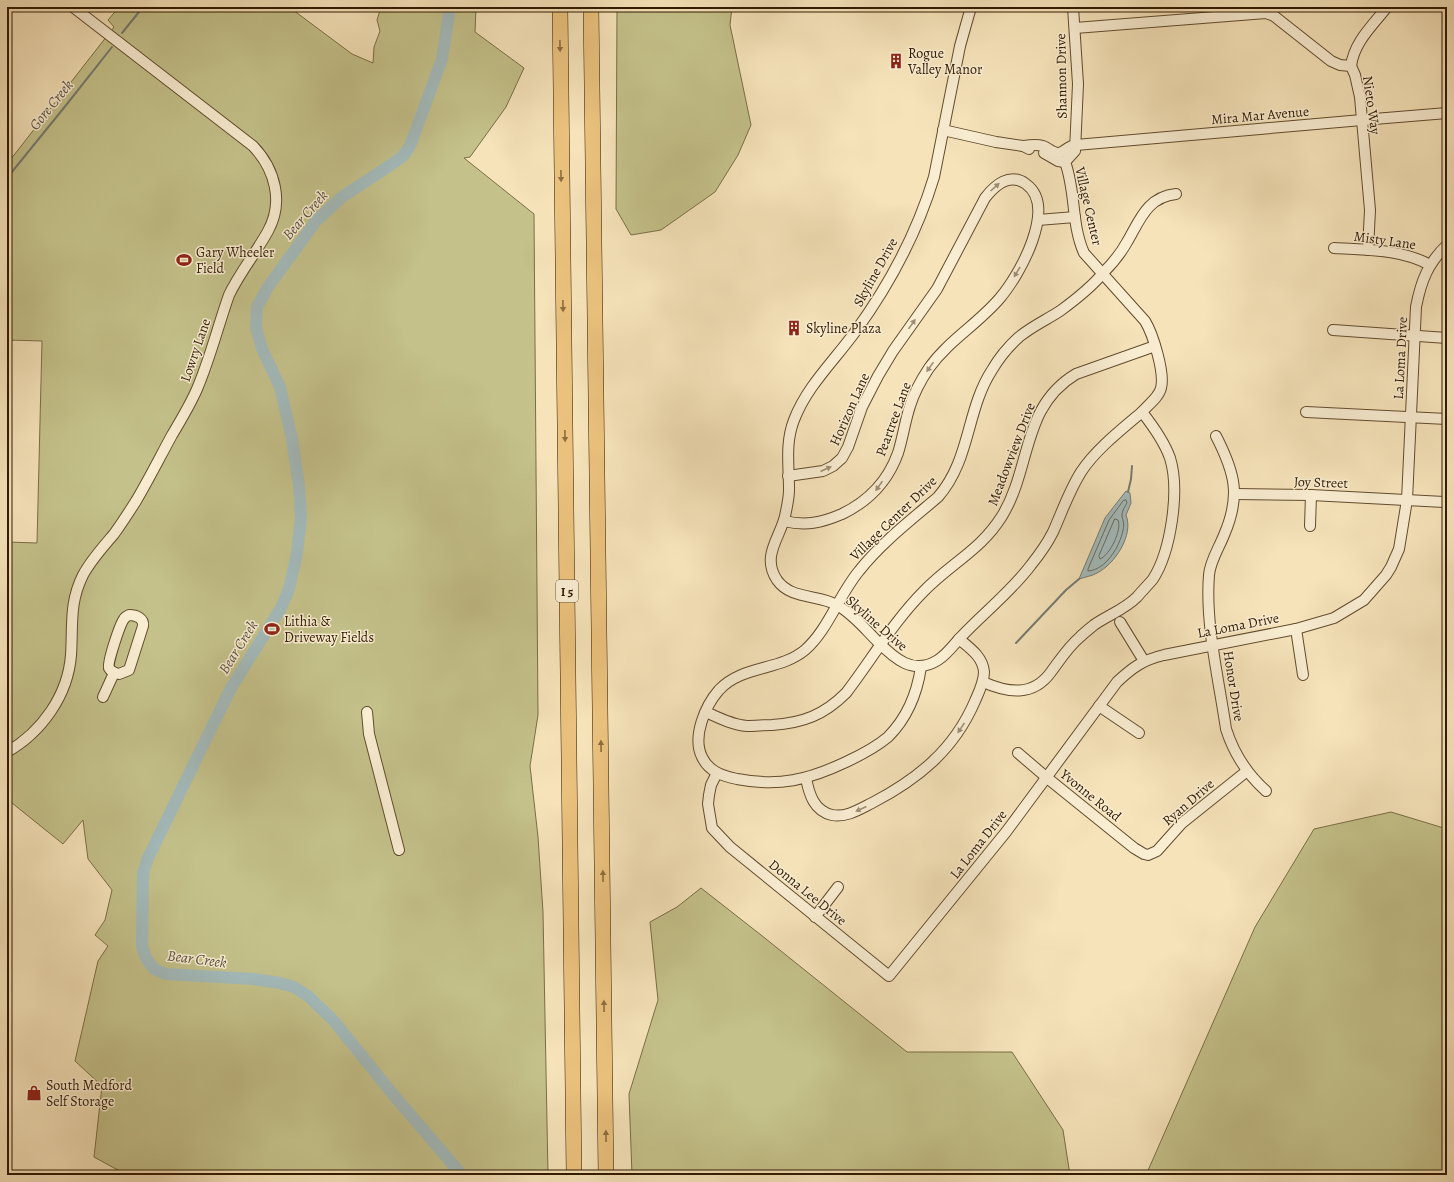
<svg xmlns="http://www.w3.org/2000/svg" width="1454" height="1182" font-family="Alegreya,serif">
<style>
.green{fill:#c4c18a;stroke:#7a6e45}
.water{fill:#a3bbbc;stroke:#757b71}
.lines{fill:none;stroke-linecap:round;stroke-linejoin:round}
.shore{stroke:#6a6a5e;stroke-width:1}
.stream{stroke:#757b71;stroke-width:2}
.river{stroke:#a3bbbc;stroke-width:12}
.minor-casing{stroke:#624c2e;stroke-width:12}
.highway-casing{stroke:#311a00;stroke-width:16}
.minor{stroke:#f9edd2;stroke-width:10}
.highway{stroke:#ebc27d;stroke-width:15}
.oneway{fill:#8e6e3e}
.oneway2{fill:#9f8e74}
.labels{text-anchor:middle;stroke-width:3;stroke-linejoin:round;paint-order:stroke}
.shield{fill:#f9edd2;stroke:#6d593f;stroke-width:1}
.shield-label{font-size:13px;font-weight:bold;fill:#311a00}
.poi-label{font-size:14px;fill:#311a00;stroke:#f9edd2;text-anchor:start}
.street-label{font-size:14px;fill:#311a00;stroke:#f9edd2}
.water-label{font-size:15px;font-style:italic;fill:#595242;stroke:#f9edd2}
</style>
<rect width="100%" height="100%" fill="#f6e3ba"/>
<filter id="stains"><feTurbulence type="fractalNoise" baseFrequency=".005" numOctaves="4"/><feColorMatrix values="0 0 0 0 .2 0 0 0 0 .09 0 0 0 0 .02 0 0 0 .5 -.17"/></filter>
<radialGradient id="worn" r=".72"><stop offset=".6" stop-color="#630" stop-opacity="0"/><stop offset="1" stop-color="#630" stop-opacity=".3"/></radialGradient>
<g class="green">
<path d="M119 7H289L352 54 373 63 374 47 380 31 377 20 381 7H476L475 32 524 68 506 107 470 157 464 158 534 214 538 715 530 766 538 837 543 912 548 1175H127L94 1157 102 1086 75 1061 98 961 108 946 95 935 105 920 112 890 88 859 83 820 63 844 7 799V542L37 543 42 341 7 340V164L114 27 108 20Z"/>
<path d="M617 7H732L730 25 751 125 738 155 715 192 661 230 631 235 616 209Z"/>
<path d="M1391 812 1447 829V1175H1146L1255 927 1314 829Z"/>
<path d="M701 888 761 935 907 1052H1012L1063 1130 1070 1175H632L629 1094 658 1000 650 922 677 907Z"/>
</g>
<path class="water" d="M1126 491 1130 493 1131 503 1126 515C1134 535 1115 564 1097 573 1092 576 1085 577 1079 579L1105 518Z"/>
<g class="lines">
<g class="shore">
<path d="M1126 500 1127 503C1125 506 1122 511 1122 515 1122 520 1125 522 1123 530 1120 546 1106 570 1088 571V569L1109 520 1123 501Z"/>
<path d="M1115 519 1118 520C1122 530 1110 555 1100 559L1099 556Z"/>
</g>
<g class="stream">
<path d="M122 33 143 7"/>
<path d="M7 178 67 104 112 47"/>
<path d="M1128 492 1131 479 1132 466"/>
<path d="M1016 643 1066 590 1079 579"/>
</g>
<path class="river" d="M450 7 442 59 410 146 403 156 392 164 342 197 316 221 268 287 257 307 256 327 262 349 280 387 292 439 299 486 301 518 297 553 289 589 281 608 231 688 148 858 143 873 142 946 146 958 154 969 166 974 253 979 280 983 294 987 308 996 333 1020 396 1098 462 1175"/>
<g class="minor-casing">
<g id="minor">
<path d="M1075 28 1266 13 1274 16 1331 61 1340 65 1351 66 1355 75 1360 97 1370 210 1368 250"/>
<path d="M1351 66C1354 42 1373 25 1387 7"/>
<path d="M943 130 996 142 1023 146 1029 149"/>
<path d="M1023 146C1030 145 1036 144 1043 146 1048 148 1053 153 1058 153 1064 153 1067 146 1076 145L1362 120 1447 113"/>
<path d="M1044 153 1058 161 1065 162 1075 151 1078 84 1073 7"/>
<path d="M1065 162C1076 191 1071 224 1084 253L1145 321C1153 334 1165 373 1161 388 1159 397 1148 405 1142 412"/>
<path d="M1038 220 1075 217"/>
<path d="M1334 248C1366 250 1402 249 1430 265"/>
<path d="M1333 330 1447 338"/>
<path d="M1306 412 1447 419"/>
<path d="M1216 436C1235 473 1241 496 1224 535 1219 548 1210 561 1209 575 1205 624 1219 680 1226 729 1234 754 1247 774 1266 791"/>
<path d="M1234 494 1311 495 1444 502"/>
<path d="M784 521C806 526 821 523 842 514 869 501 888 481 898 453 903 437 905 421 910 406 914 393 921 380 929 368 949 340 978 324 1000 298 1019 276 1058 207 1026 184 1010 172 995 185 985 198L937 289 893 351 878 376 862 407 848 447 842 458 833 466 823 471 788 476"/>
<path d="M1310 526 1311 495"/>
<path d="M129 615C136 615 144 618 143 626L129 670 119 674C115 673 111 672 109 668 107 663 120 624 124 619 125 617 127 616 129 615Z"/>
<path d="M1120 622 1144 661"/>
<path d="M1296 629 1303 675"/>
<path d="M959 639C982 614 1011 592 1031 565 1039 555 1047 544 1053 532 1062 512 1069 491 1081 472 1095 450 1122 429 1142 412 1153 426 1164 441 1170 458 1180 490 1171 551 1153 579 1148 585 1142 591 1137 597 1124 610 1108 615 1094 625 1089 629 1084 633 1080 637 1068 647 1060 660 1051 672 1033 697 1008 693 983 682"/>
<path d="M921 667C917 694 908 717 888 737 875 748 861 755 846 762 808 780 779 787 737 779 723 776 709 772 702 757 692 737 705 706 719 690 742 665 780 671 805 650 828 630 839 595 859 571 881 543 911 520 938 497 971 459 966 410 992 370 999 358 1009 346 1019 337 1031 327 1046 320 1060 311 1075 300 1091 288 1103 273 1112 264 1121 253 1127 242 1140 220 1147 197 1176 194"/>
<path d="M103 697 114 673"/>
<path d="M1099 706 1139 733"/>
<path d="M367 712 369 734 399 850"/>
<path d="M706 712C719 718 733 725 747 726 755 726 764 725 772 725 803 723 824 715 846 693 872 659 894 621 924 591 951 563 981 550 1002 516 1032 467 1021 407 1076 374L1155 346"/>
<path d="M7 752C42 732 68 695 71 655 73 625 69 603 83 575 91 560 103 547 114 534 122 523 129 512 136 501 149 479 160 457 172 435 181 420 190 405 197 389 210 359 218 326 229 295 240 272 256 253 268 231 284 202 275 169 253 146L73 7"/>
<path d="M1018 753 1046 777 1134 848 1144 854 1148 855 1157 851 1182 823 1247 771"/>
<path d="M717 773 711 785 709 795 708 804 712 828 730 847 889 976 1006 832 1117 682C1133 667 1143 660 1164 655L1296 629 1334 618 1364 600 1386 575 1391 567 1399 549 1407 500 1416 307C1421 281 1428 263 1447 245"/>
<path d="M806 778C809 794 814 811 832 815 846 818 860 809 872 803 918 779 954 750 975 701 979 692 984 682 984 672 983 657 970 648 959 639 953 646 946 655 938 660 913 676 894 658 877 641 865 629 853 614 837 605 818 594 791 600 777 580 761 556 780 538 785 516 787 507 789 498 789 490 789 465 785 443 794 420 807 386 834 361 855 332 890 284 917 233 934 177L960 46 971 7"/>
<path d="M815 917 838 887"/>
</g>
</g>
<g class="highway-casing">
<g id="highway">
<path d="M560 7 574 1175"/>
<path d="M591 7 606 1175"/>
</g>
</g>
<use href="#minor" class="minor"/>
<use href="#highway" class="highway"/>
</g>
<defs><path id="oneway-solid" d="M-6-.8H1V-3.2L6.5 0L1 3.2V.8H-6Z"/></defs>
<g class="oneway">
<use href="#oneway-solid" transform="translate(560 46) rotate(89)"/>
<use href="#oneway-solid" transform="translate(561 176) rotate(89)"/>
<use href="#oneway-solid" transform="translate(563 306) rotate(89)"/>
<use href="#oneway-solid" transform="translate(565 436) rotate(89)"/>
<use href="#oneway-solid" transform="translate(601 746) rotate(-91)"/>
<use href="#oneway-solid" transform="translate(603 876) rotate(-91)"/>
<use href="#oneway-solid" transform="translate(604 1006) rotate(-91)"/>
<use href="#oneway-solid" transform="translate(606 1136) rotate(-91)"/>
</g>
<g class="oneway2">
<use href="#oneway-solid" transform="translate(995 187) rotate(-42)"/>
<use href="#oneway-solid" transform="translate(1017 272) rotate(121)"/>
<use href="#oneway-solid" transform="translate(912 324) rotate(-55)"/>
<use href="#oneway-solid" transform="translate(930 367) rotate(125)"/>
<use href="#oneway-solid" transform="translate(826 469) rotate(-24)"/>
<use href="#oneway-solid" transform="translate(879 486) rotate(125)"/>
<use href="#oneway-solid" transform="translate(961 728) rotate(124)"/>
<use href="#oneway-solid" transform="translate(861 809) rotate(155)"/>
</g>
<defs>
<g id="building-bare" transform="scale(1.2)"><path d="M-4-6H4V6H1V3H-1V6H-4ZM-2.5-4.3h1.7v1.8h-1.7ZM.8-4.3h1.7v1.8H.8ZM-2.5-1h1.7V.8h-1.7ZM.8-1h1.7V.8H.8Z" fill="#8f2418" stroke="#f9edd2" stroke-width="2.5" paint-order="stroke"/></g>
<g id="stadium-bare" transform="scale(1.2)"><path d="M0-5a6.5 5 0 1 0 0 10a6.5 5 0 1 0 0-10ZM-3.5-1.8h7v3.6h-7Z" fill="#8f2418" stroke="#f9edd2" stroke-width="2.5" paint-order="stroke"/></g>
<g id="shop-bare" transform="scale(1.2)"><path d="M-5-2.5h2.3a2.7 3.5 0 0 1 5.4 0H5L5.5 6h-11ZM-1.5-2.5h3a1.5 2.3 0 0 0-3 0Z" fill="#8f2418" stroke="#f9edd2" stroke-width="2.5" paint-order="stroke"/></g>
</defs>
<g fill-rule="evenodd">
<use href="#building-bare" x="896" y="61"/>
<use href="#stadium-bare" x="184" y="260"/>
<use href="#building-bare" x="794" y="328"/>
<use href="#stadium-bare" x="272" y="629"/>
<use href="#shop-bare" x="34" y="1093"/>
</g>
<g class="labels">
<rect class="shield" x="556" y="580" width="22" height="22" rx="3"/>
<g class="shield-label">
<text x="567" y="596">I 5</text>
</g>
<g class="poi-label">
<text x="908" y="58">Rogue<tspan x="908" dy="16">Valley Manor</tspan></text>
<text x="196" y="257">Gary Wheeler<tspan x="196" dy="16">Field</tspan></text>
<text x="806" y="333">Skyline Plaza</text>
<text x="284" y="626">Lithia &amp;<tspan x="284" dy="16">Driveway Fields</tspan></text>
<text x="46" y="1090">South Medford<tspan x="46" dy="16">Self Storage</tspan></text>
</g>
<g class="street-label">
<text transform="translate(1061 76) rotate(-91)" y="5">Shannon Drive</text>
<text transform="translate(1372 105) rotate(82)" y="5">Nieto Way</text>
<text transform="translate(1260 115) rotate(-5)" y="5">Mira Mar Avenue</text>
<text transform="translate(1089 206) rotate(77)" y="5">Village Center</text>
<text transform="translate(1385 240) rotate(8)" y="5">Misty Lane</text>
<text transform="translate(875 272) rotate(-61)" y="5">Skyline Drive</text>
<text transform="translate(195 350) rotate(-71)" y="5">Lowry Lane</text>
<text transform="translate(1400 358) rotate(-87)" y="5">La Loma Drive</text>
<text transform="translate(849 409) rotate(-66)" y="5">Horizon Lane</text>
<text transform="translate(893 419) rotate(-70)" y="5">Peartree Lane</text>
<text transform="translate(1011 454) rotate(-69)" y="5">Meadowview Drive</text>
<text transform="translate(1321 482) rotate(2)" y="5">Joy Street</text>
<text transform="translate(893 518) rotate(-44)" y="5">Village Center Drive</text>
<text transform="translate(877 623) rotate(41)" y="5">Skyline Drive</text>
<text transform="translate(1238 625) rotate(-11)" y="5">La Loma Drive</text>
<text transform="translate(1234 686) rotate(81)" y="5">Honor Drive</text>
<text transform="translate(1091 795) rotate(39)" y="5">Yvonne Road</text>
<text transform="translate(1188 802) rotate(-41)" y="5">Ryan Drive</text>
<text transform="translate(978 844) rotate(-52)" y="5">La Loma Drive</text>
<text transform="translate(808 892) rotate(39)" y="5">Donna Lee Drive</text>
</g>
<g class="water-label">
<text transform="translate(51 105) rotate(-51)" y="5">Gore Creek</text>
<text transform="translate(305 215) rotate(-49)" y="5">Bear Creek</text>
<text transform="translate(238 647) rotate(-58)" y="5">Bear Creek</text>
<text transform="translate(197 959) rotate(7)" y="5">Bear Creek</text>
</g>
</g>
<rect width="1454" height="1182" fill="none" stroke="#f6e3ba" stroke-width="24"/>
<rect x="8" y="8" width="1438" height="1166" fill="none" stroke="#311a00" stroke-width="2"/>
<rect x="12" y="12" width="1430" height="1158" fill="none" stroke="#311a00"/>
<rect width="100%" height="100%" filter="url(#stains)"/>
<rect width="100%" height="100%" fill="url(#worn)"/>
</svg>
